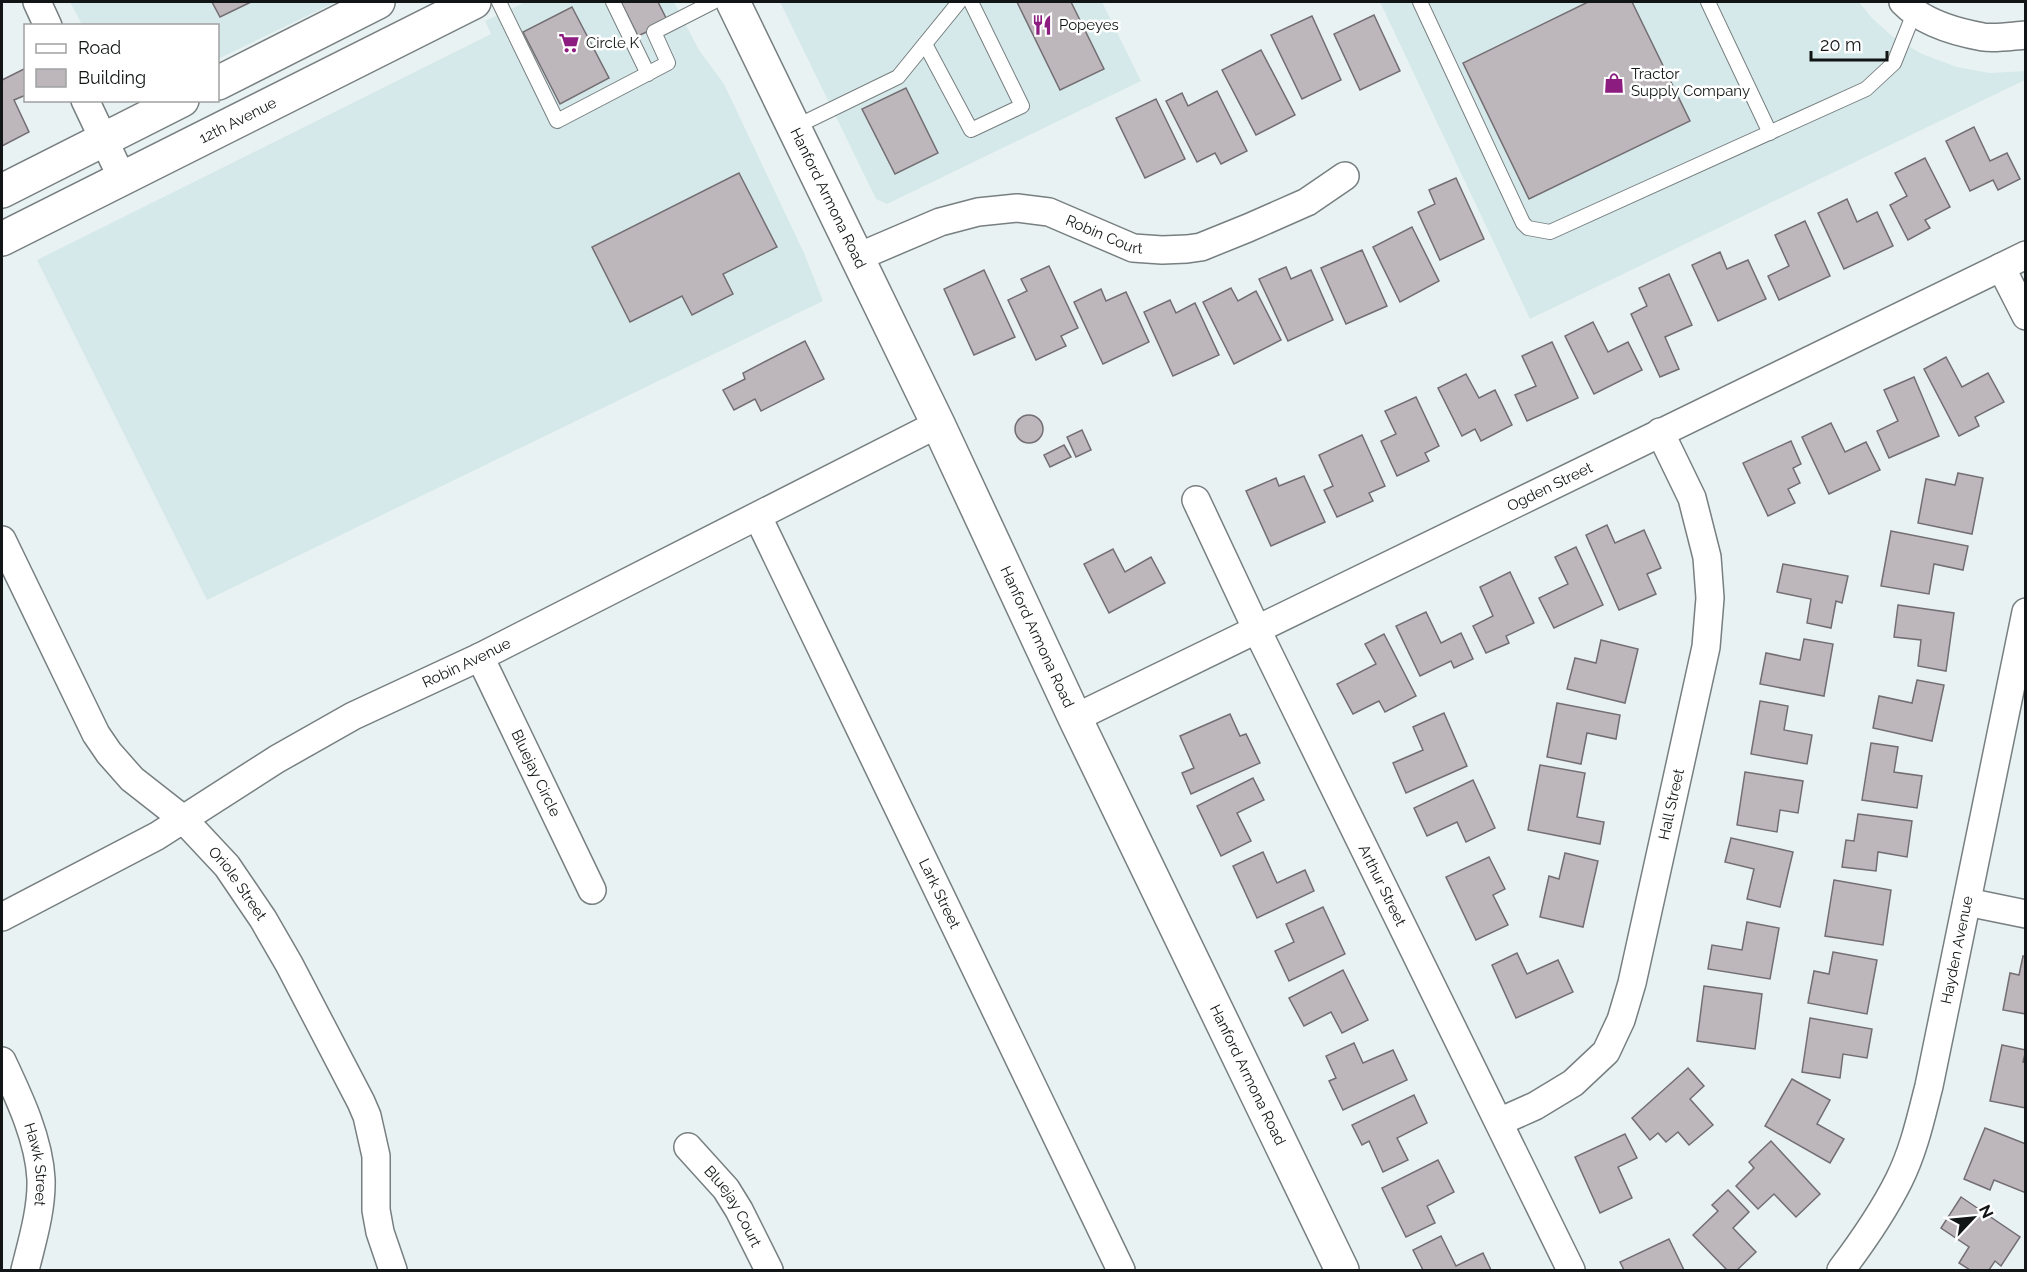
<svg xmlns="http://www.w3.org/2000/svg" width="2027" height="1272" font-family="Raleway,sans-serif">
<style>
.built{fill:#d6e9ea}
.building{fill:#bdb7bc;stroke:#736e72;stroke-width:1.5}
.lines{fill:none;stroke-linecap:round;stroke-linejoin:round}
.service-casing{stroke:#777f80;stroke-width:16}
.minor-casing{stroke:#777f80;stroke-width:30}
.tertiary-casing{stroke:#777f80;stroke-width:36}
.secondary-casing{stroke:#777f80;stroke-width:36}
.service{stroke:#fff;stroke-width:14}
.minor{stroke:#fff;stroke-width:27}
.tertiary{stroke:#fff;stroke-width:33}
.secondary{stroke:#fff;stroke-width:33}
.labels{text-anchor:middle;stroke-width:5;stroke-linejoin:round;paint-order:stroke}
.poi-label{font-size:15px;fill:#121515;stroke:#fff;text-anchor:start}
.street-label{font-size:15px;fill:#121515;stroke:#fff}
</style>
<rect width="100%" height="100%" fill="#e9f2f2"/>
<g class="built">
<path d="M70 2H336L218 59V26L82 25Z"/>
<path d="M526 2H674L699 50 724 84 804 253 823 301 207 600 37 260 491 34 485 21Z"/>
<path d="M780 2H1102L1141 81 887 204 876 199Z"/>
<path d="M1380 2H1859L1872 18 1893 37 1922 54 1957 67 1990 73 2025 71V80L1530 319Z"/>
</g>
<g class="building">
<path d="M212 2H251L220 17Z"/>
<path d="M621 2H658L668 22 638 36Z"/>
<path d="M1017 2H1071L1104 69 1060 90Z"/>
<path d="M1588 2H1632L1690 121 1529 199 1463 63Z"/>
<path d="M572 7 609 78 560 104 523 32Z"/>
<path d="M1374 15 1400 71 1360 90 1334 34Z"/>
<path d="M1312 16 1341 80 1302 99 1271 35Z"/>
<path d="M1261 50 1295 115 1256 135 1222 70Z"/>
<path d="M26 68V95L14 100 29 132 2 146V80Z"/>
<path d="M906 88 938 153 895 174 862 109Z"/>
<path d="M1217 91 1247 151 1221 164 1215 153 1197 162 1166 101 1182 93 1188 106Z"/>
<path d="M1156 99 1185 159 1145 178 1116 118Z"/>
<path d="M1974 127 1990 161 2007 153 2020 179 1998 190 1993 180 1970 191 1946 141Z"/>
<path d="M1925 158 1950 207 1925 220 1930 228 1908 240 1890 205 1907 196 1895 173Z"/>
<path d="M739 173 777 247 723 274 733 294 692 315 682 296 630 322 592 247Z"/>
<path d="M1456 178 1484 239 1440 260 1418 212 1435 204 1429 190Z"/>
<path d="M1847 199 1857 222 1877 212 1893 246 1844 269 1818 213Z"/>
<path d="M1805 221 1830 276 1779 300 1768 276 1789 266 1775 235Z"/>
<path d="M1412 227 1439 281 1400 302 1373 247Z"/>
<path d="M1362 250 1387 306 1346 324 1321 268Z"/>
<path d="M1720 252 1727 269 1748 260 1766 299 1718 321 1692 265Z"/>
<path d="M1049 266 1078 328 1061 336 1066 346 1036 360 1008 300 1027 291 1021 279Z"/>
<path d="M1286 267 1291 279 1311 270 1333 320 1288 341 1259 279Z"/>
<path d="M984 270 1015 337 974 355 944 289Z"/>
<path d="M1669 274 1692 325 1665 337 1679 369 1660 377 1631 314 1647 306 1639 288Z"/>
<path d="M1231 288 1238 301 1256 291 1281 340 1234 364 1203 302Z"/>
<path d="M1101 289 1106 301 1126 292 1149 342 1103 364 1074 302Z"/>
<path d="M1170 300 1176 313 1195 303 1219 355 1173 376 1144 312Z"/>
<path d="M1593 322 1608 352 1628 342 1642 370 1594 394 1565 336Z"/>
<path d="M805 341 824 379 761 411 755 399 734 410 723 390 745 379 743 373Z"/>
<path d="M1552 342 1578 398 1527 421 1515 395 1536 386 1522 356Z"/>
<path d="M1946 357 1962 387 1988 373 2004 402 1975 417 1979 426 1959 436 1924 369Z"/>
<path d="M1466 374 1479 398 1495 390 1512 425 1481 441 1475 429 1462 436 1438 388Z"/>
<path d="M1914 377 1939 436 1889 458 1877 431 1898 421 1884 390Z"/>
<path d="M1416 397 1439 446 1425 453 1429 461 1397 476 1381 441 1396 434 1385 411Z"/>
<circle cx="1029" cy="429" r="14"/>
<path d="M1831 423 1845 452 1866 442 1880 470 1829 494 1802 437Z"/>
<path d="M1082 430 1091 450 1076 457 1067 437Z"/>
<path d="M1362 435 1385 486 1369 493 1373 501 1337 517 1324 490 1333 486 1319 455Z"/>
<path d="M1791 441 1801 464 1793 468 1800 483 1788 489 1795 503 1768 516 1743 463Z"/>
<path d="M1064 445 1071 457 1050 467 1044 455Z"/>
<path d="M1958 473 1983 478 1972 534 1918 523 1926 479 1955 485Z"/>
<path d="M1304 476 1325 522 1271 546 1246 491 1276 478 1279 486Z"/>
<path d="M1607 525 1615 543 1644 530 1661 568 1647 574 1656 594 1619 610 1586 535Z"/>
<path d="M1891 531 1968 546 1963 570 1934 564 1929 594 1881 586Z"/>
<path d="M1576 547 1603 605 1554 628 1539 598 1568 584 1555 557Z"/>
<path d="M1113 549 1125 572 1151 557 1165 583 1109 613 1084 564Z"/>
<path d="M1783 564 1848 576 1842 603 1836 601 1831 628 1807 623 1811 599 1777 592Z"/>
<path d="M1510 572 1534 623 1506 636 1509 643 1486 653 1473 626 1493 616 1480 587Z"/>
<path d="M1898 605 1954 613 1946 671 1918 666 1921 640 1894 637Z"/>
<path d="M1426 612 1441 643 1461 633 1473 659 1454 668 1451 661 1420 676 1396 626Z"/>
<path d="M1384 634 1416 696 1385 712 1379 701 1353 714 1337 684 1376 664 1365 644Z"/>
<path d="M1804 639 1833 644 1824 696 1760 684 1766 653 1800 660Z"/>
<path d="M1601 640 1638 649 1625 703 1567 689 1575 658 1596 663Z"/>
<path d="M1917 680 1944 685 1932 741 1873 728 1879 696 1912 703Z"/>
<path d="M1760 701 1788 706 1784 730 1812 735 1807 764 1751 754Z"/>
<path d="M1557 703 1620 715 1616 739 1587 733 1581 764 1547 757Z"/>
<path d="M1444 713 1467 766 1406 793 1393 763 1423 750 1413 727Z"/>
<path d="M1230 714 1240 736 1246 734 1260 763 1191 794 1182 773 1194 768 1180 736Z"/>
<path d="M1871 743 1898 747 1894 772 1922 776 1917 808 1862 800Z"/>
<path d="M1540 765 1585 773 1577 817 1604 822 1600 844 1528 830Z"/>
<path d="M1745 772 1803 781 1798 813 1780 810 1777 832 1737 825Z"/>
<path d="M1253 778 1264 800 1237 813 1251 841 1221 856 1197 806Z"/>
<path d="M1473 780 1495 828 1466 842 1457 822 1427 836 1414 808Z"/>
<path d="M1858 814 1912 821 1907 857 1878 852 1876 871 1842 867 1846 840 1854 841Z"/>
<path d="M1731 838 1793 852 1780 907 1747 899 1754 869 1725 862Z"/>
<path d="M1263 852 1277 883 1305 870 1314 891 1257 918 1233 866Z"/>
<path d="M1565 853 1598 861 1583 927 1540 917 1549 876 1559 879Z"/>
<path d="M1489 857 1505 889 1493 895 1508 925 1476 940 1446 877Z"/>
<path d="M1834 880 1891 890 1883 945 1825 936Z"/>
<path d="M1323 907 1345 954 1289 981 1275 951 1294 942 1286 924Z"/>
<path d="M1747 922 1779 928 1770 979 1708 969 1712 945 1742 950Z"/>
<path d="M1833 952 1877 960 1867 1014 1808 1003 1814 971 1829 974Z"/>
<path d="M1517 953 1527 974 1558 960 1573 992 1516 1018 1492 965Z"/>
<path d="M2023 956 2026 957V1014L2003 1010 2010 973 2019 975Z"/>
<path d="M1343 970 1368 1020 1342 1033 1331 1012 1304 1026 1289 998Z"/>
<path d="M1704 986 1762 994 1755 1049 1697 1041Z"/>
<path d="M1810 1018 1872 1029 1867 1058 1843 1054 1840 1078 1802 1072Z"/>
<path d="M1354 1043 1363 1063 1393 1050 1407 1080 1343 1110 1329 1081 1336 1078 1326 1056Z"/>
<path d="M2002 1045 2026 1050 2023 1062 2026 1063V1108L1990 1101Z"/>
<path d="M1688 1068 1704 1086 1690 1099 1713 1125 1689 1145 1678 1132 1666 1142 1658 1133 1650 1140 1632 1118Z"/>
<path d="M1792 1079 1830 1100 1817 1124 1844 1139 1830 1163 1765 1126Z"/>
<path d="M1414 1095 1427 1123 1397 1138 1408 1160 1383 1172 1369 1141 1362 1145 1352 1125Z"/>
<path d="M1985 1128 2026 1144V1193L1994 1180 1990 1190 1964 1179Z"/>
<path d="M1625 1134 1637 1158 1618 1167 1632 1198 1600 1213 1575 1157Z"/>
<path d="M1771 1141 1820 1194 1796 1217 1774 1194 1758 1209 1736 1186 1754 1168 1749 1162Z"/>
<path d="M1438 1160 1454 1192 1427 1206 1435 1223 1406 1237 1382 1188Z"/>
<path d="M1728 1190 1749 1212 1733 1228 1756 1252 1737 1270H1727L1693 1235 1718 1211 1712 1205Z"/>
<path d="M1961 1197 2020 1237 2001 1266 1995 1261 1989 1270H1970L1959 1263 1969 1247 1941 1228Z"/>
<path d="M1441 1236 1456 1266 1483 1253 1491 1270H1423L1413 1250Z"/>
<path d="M1669 1239 1684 1270H1624L1620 1262Z"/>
</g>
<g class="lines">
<g class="service-casing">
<g id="service">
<path d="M499 2 557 121 668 63 654 32 713 2"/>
<path d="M613 2 648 74"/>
<path d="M1420 2 1523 223 1528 228 1550 232 1866 89 1894 63 1914 13"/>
<path d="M1708 2 1770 133"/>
<path d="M925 44 971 130 1022 106 971 2"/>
<path d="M793 128 898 77 959 2"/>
</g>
</g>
<g class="minor-casing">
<g id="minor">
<path d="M37 2 48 26"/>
<path d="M1903 2C1923 23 1955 32 1983 37 1996 39 2012 36 2026 35"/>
<path d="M85 100 122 178"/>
<path id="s1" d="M858 257 940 222 978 212 1017 208 1049 212 1133 248 1162 250 1187 249 1201 247 1248 228 1307 202 1345 176"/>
<path d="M2001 267 2026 316"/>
<path id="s2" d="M1196 500 1257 630 1571 1270"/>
<path id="s3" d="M758 517 1121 1270"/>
<path id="s4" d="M2 540 96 734 109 753 132 779 183 819 227 866 263 919 289 964 361 1102 367 1116 376 1156V1210L380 1232 393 1270"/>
<path id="s5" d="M480 657 592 890"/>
<path id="s6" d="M1075 718 2026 255"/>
<path d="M1967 902 2026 914"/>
<path id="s7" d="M2 917 157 836 277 759 353 716 480 657 938 424"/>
<path id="s8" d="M2 1061C19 1097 39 1139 41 1179 42 1209 32 1242 25 1270"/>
<path id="s9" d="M1499 1122 1535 1106 1573 1083 1606 1052 1621 1020 1632 983 1706 647 1710 598 1707 557 1692 498 1660 432"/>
<path id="s10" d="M688 1147 726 1189 739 1210 769 1270"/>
<path id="s11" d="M1841 1270C1863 1241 1883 1212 1899 1180 1914 1150 1921 1117 1929 1086L2026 612"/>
</g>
</g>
<g class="tertiary-casing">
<g id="tertiary">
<path d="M218 83 378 2"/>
<path d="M2 191 182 100"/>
<path id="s12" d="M2 239 474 2"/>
</g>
</g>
<g class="secondary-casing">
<g id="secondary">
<path id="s13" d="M733 2 938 424 1075 718 1342 1270"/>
</g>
</g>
<use href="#service" class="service"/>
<use href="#minor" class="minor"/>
<use href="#tertiary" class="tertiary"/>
<use href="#secondary" class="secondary"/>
</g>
<defs>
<g id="restaurant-bare" transform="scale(1.62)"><path d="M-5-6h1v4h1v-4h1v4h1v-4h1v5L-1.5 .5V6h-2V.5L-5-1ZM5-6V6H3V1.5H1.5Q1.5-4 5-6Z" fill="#8c1c7f" stroke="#fff" stroke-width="2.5" paint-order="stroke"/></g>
<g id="supermarket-bare" transform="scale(1.62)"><path d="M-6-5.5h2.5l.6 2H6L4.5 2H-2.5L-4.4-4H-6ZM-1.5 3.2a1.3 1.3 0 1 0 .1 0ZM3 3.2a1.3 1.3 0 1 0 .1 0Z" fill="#8c1c7f" stroke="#fff" stroke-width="2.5" paint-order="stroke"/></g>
<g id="shop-bare" transform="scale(1.62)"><path d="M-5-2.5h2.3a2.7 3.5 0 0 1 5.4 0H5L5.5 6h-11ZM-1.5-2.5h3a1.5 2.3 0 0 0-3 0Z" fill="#8c1c7f" stroke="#fff" stroke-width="2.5" paint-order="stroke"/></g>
</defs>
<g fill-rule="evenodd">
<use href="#restaurant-bare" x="1042" y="25"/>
<use href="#supermarket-bare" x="569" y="43"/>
<use href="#shop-bare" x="1614" y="83"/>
</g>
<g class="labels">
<g class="poi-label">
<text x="1059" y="30">Popeyes</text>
<text x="586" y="48">Circle K</text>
<text x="1631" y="79">Tractor<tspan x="1631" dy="17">Supply Company</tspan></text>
</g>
<g class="street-label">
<text dy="5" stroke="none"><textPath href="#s12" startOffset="264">12th Avenue</textPath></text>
<text dy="5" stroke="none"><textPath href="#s13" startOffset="218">Hanford Armona Road</textPath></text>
<text dy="5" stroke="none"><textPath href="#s1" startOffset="260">Robin Court</textPath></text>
<text dy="5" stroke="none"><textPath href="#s6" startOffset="528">Ogden Street</textPath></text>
<text dy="5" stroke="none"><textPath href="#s13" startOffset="704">Hanford Armona Road</textPath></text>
<text dy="5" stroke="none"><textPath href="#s7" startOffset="530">Robin Avenue</textPath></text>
<text dy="5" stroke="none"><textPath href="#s5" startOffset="129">Bluejay Circle</textPath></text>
<text dy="5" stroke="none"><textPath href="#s9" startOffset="386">Hall Street</textPath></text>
<text dy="5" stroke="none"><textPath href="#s4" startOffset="423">Oriole Street</textPath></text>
<text dy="5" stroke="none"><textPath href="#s2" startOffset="428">Arthur Street</textPath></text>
<text dy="5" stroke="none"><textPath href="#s3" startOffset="418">Lark Street</textPath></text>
<text dy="5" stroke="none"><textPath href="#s11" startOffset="345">Hayden Avenue</textPath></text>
<text dy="5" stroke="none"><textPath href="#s13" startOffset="1190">Hanford Armona Road</textPath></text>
<text dy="5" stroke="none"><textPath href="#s8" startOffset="110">Hawk Street</textPath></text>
<text dy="5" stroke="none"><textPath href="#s10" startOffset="75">Bluejay Court</textPath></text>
</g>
</g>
<rect width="2027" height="1272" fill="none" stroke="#121515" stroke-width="6"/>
<rect x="24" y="24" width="195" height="78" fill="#ffffff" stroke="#a0a1a1" stroke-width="1.5"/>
<rect x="36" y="44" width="30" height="9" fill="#ffffff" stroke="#a0a1a1" stroke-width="1.5"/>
<text x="78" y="54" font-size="18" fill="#121515">Road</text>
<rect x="36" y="69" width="30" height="18" fill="#bdb7bc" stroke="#a0a1a1" stroke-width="1.5"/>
<text x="78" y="84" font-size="18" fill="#121515">Building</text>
<g transform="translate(1973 1218) rotate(64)" stroke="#ffffff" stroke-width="4.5" paint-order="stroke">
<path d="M0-4.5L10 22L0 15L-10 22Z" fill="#121515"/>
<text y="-9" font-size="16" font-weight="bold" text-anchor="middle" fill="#121515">N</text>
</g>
<path d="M1811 51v9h76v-9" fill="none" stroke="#121515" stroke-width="3"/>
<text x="1820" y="51" font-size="18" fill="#121515" stroke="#ffffff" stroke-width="4.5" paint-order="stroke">20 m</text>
</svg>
